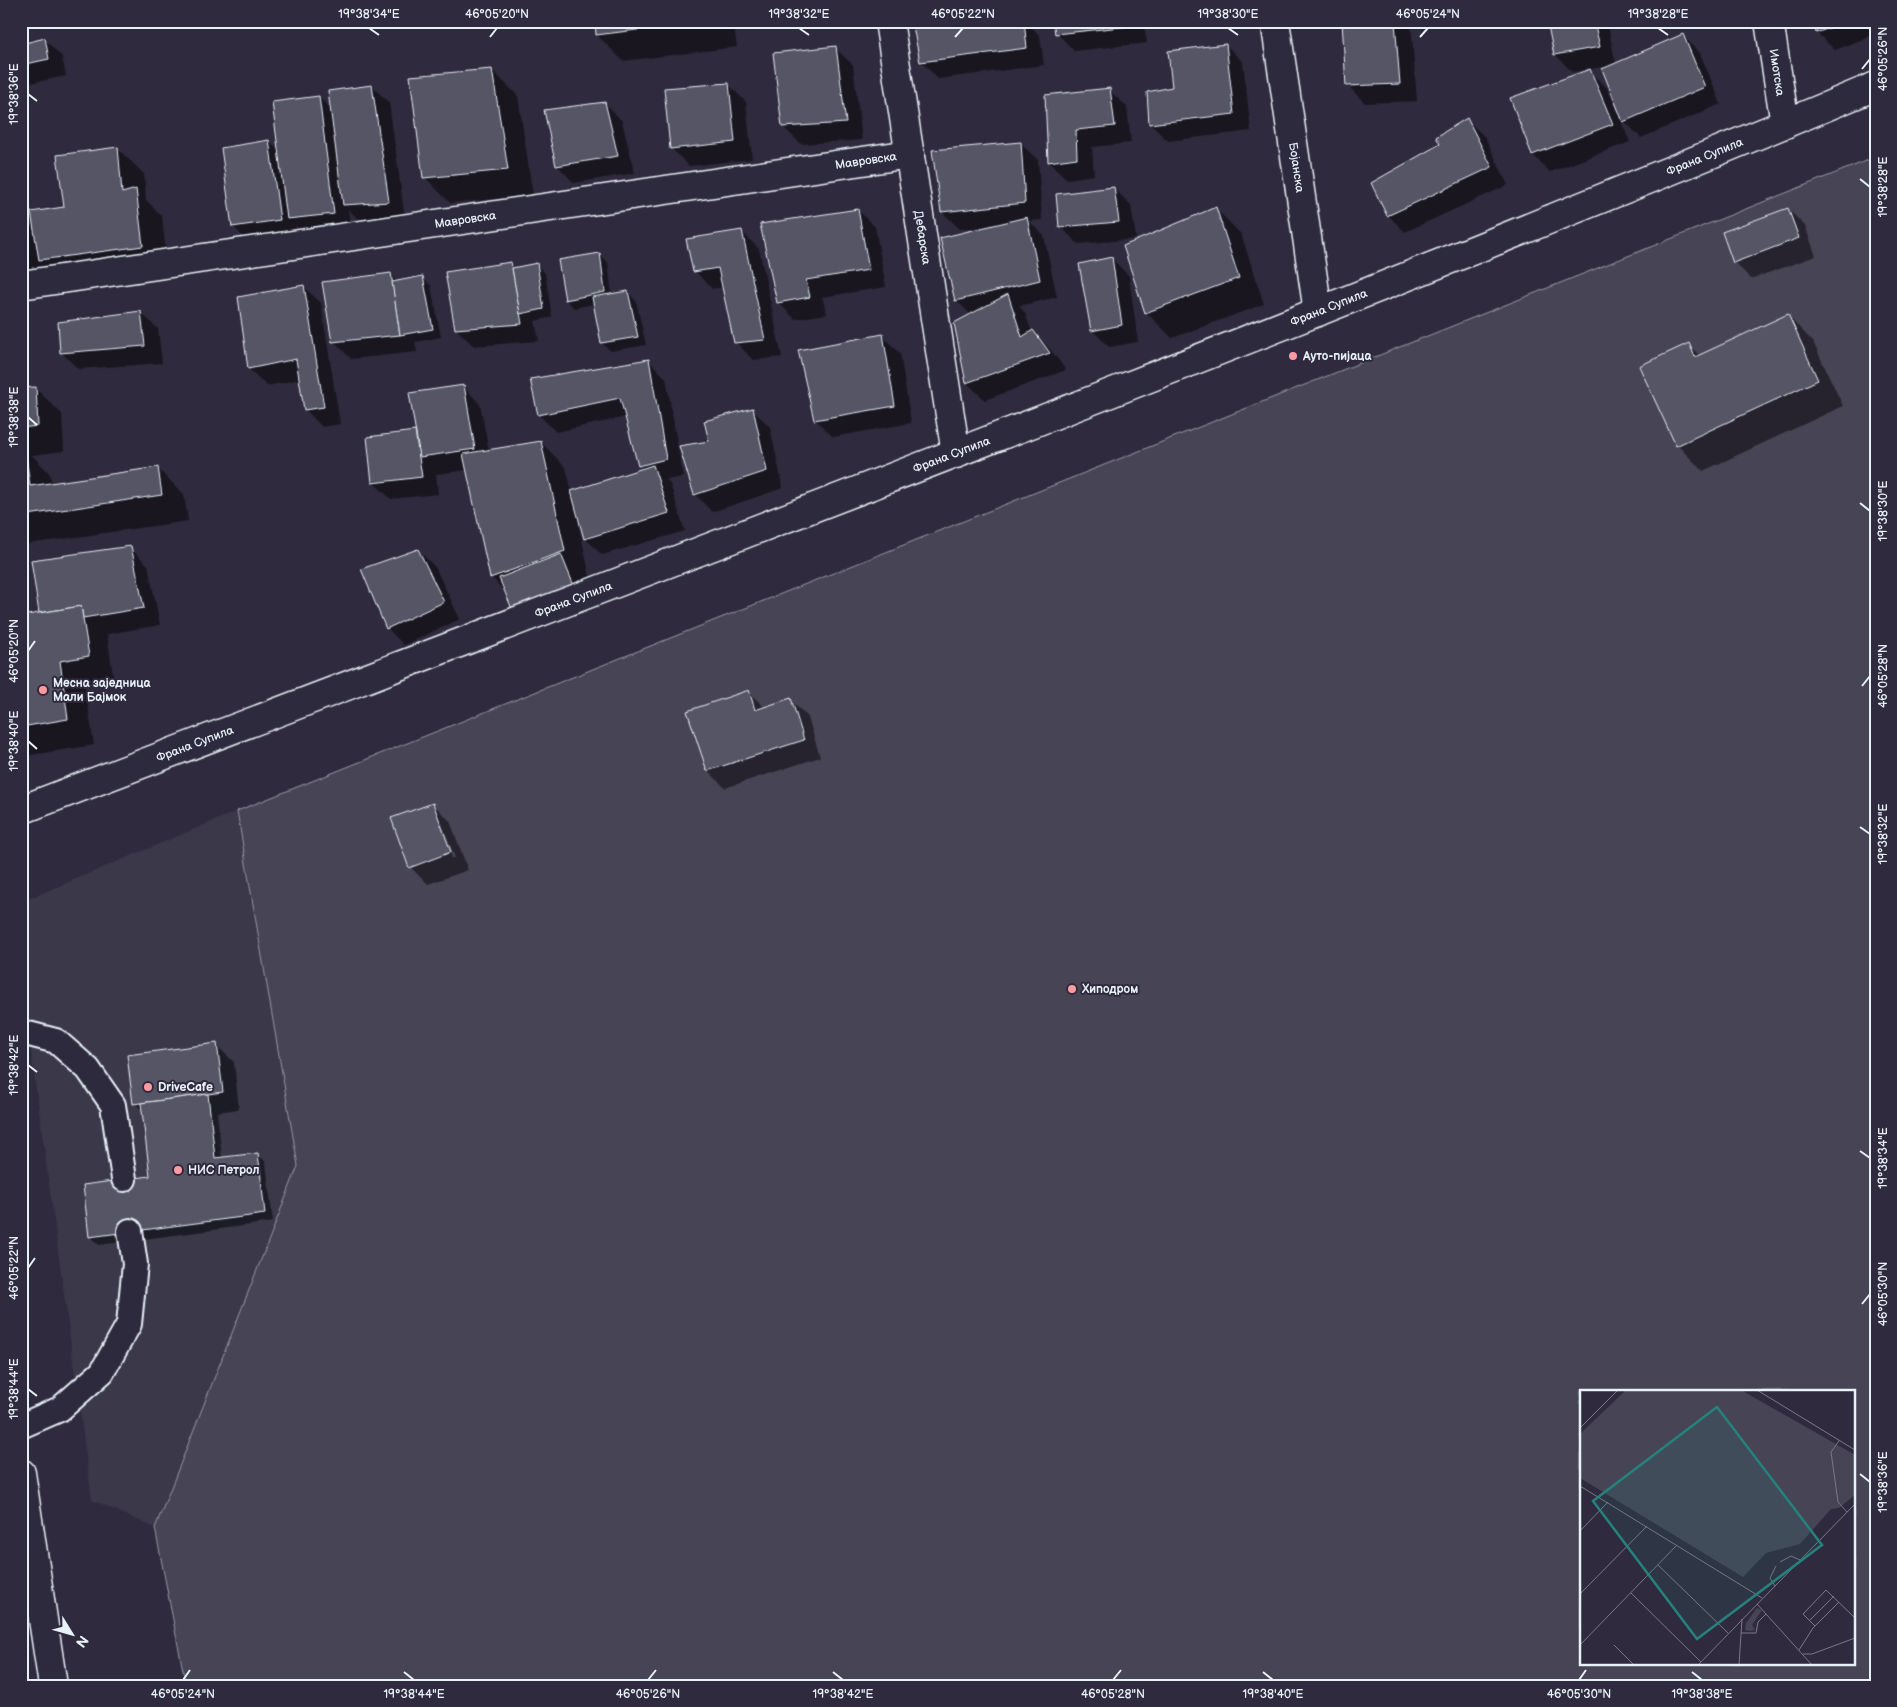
<svg xmlns="http://www.w3.org/2000/svg" width="1897" height="1707" font-family="'Balsamiq Sans',sans-serif">
<style>
.built{fill:#3b3749}
.green{fill:#464455;stroke:#979aa6;fill-rule:evenodd}
.shadow{fill:#0007;fill-rule:evenodd}
.building{fill:#575565;stroke:#e8f1f8}
.lines{fill:none;stroke-linecap:round;stroke-linejoin:round}
.service-casing{stroke:#e8f1f8;stroke-width:28}
.minor-casing{stroke:#e8f1f8;stroke-width:31}
.tertiary-casing{stroke:#e8f1f8;stroke-width:31}
.secondary-casing{stroke:#e8f1f8;stroke-width:31}
.service{stroke:#2f2a3d;stroke-width:24}
.minor{stroke:#2f2a3d;stroke-width:28}
.tertiary{stroke:#2f2a3d;stroke-width:28}
.secondary{stroke:#2f2a3d;stroke-width:28}
.ticks{fill:none;stroke:#e8f1f8;stroke-width:2}
.poi-dot{fill:#ff9aa2;stroke:#2f2a3d;stroke-width:2}
.labels{text-anchor:middle;stroke-width:4;stroke-linejoin:round;paint-order:stroke}
.street-label{font-size:12px;fill:#e8f1f8;stroke:#2f2a3d}
.poi-label{font-size:12px;font-weight:bold;fill:#e8f1f8;stroke:#2f2a3d;text-anchor:start}
.inset-road{fill:none;stroke:#797a88;stroke-width:1}
.view{fill:#25827c;fill-opacity:0.15;stroke:#25827c;stroke-width:2.5}
.inset-edge{fill:none;stroke:#e8f1f8;stroke-width:2.5}
.neatline{fill:none;stroke:#e8f1f8;stroke-width:2}
.ticks-label{font-size:12px;text-anchor:middle;fill:#e8f1f8}
</style>
<rect width="100%" height="100%" fill="#2f2a3d"/>
<filter id="ink" filterUnits="userSpaceOnUse"><feTurbulence type="fractalNoise" baseFrequency=".02" numOctaves="2"/><feDisplacementMap in="SourceGraphic" scale="10" xChannelSelector="R" yChannelSelector="G"/><feConvolveMatrix kernelMatrix="1 2 1 2 8 2 1 2 1" color-interpolation-filters="sRGB"/></filter>
<g filter="url(#ink)">
<path class="built" d="M237 811 298 1166 155 1528 92 1500 21 979V902Z"/>
<path class="green" d="M1876 157V1686H186L155 1528 298 1166 237 811ZM1581 1391H1853V1663H1581Z"/>
<g class="shadow">
<path d="M596 21H733L737 47 623 61 597 35Z"/>
<path d="M774 21H839L779 26Z"/>
<path d="M913 21H979L980 24 1002 21H1026L1040 36 1044 65 938 79 921 61Z"/>
<path d="M1055 21H1143L1147 43 1074 51 1057 33Z"/>
<path d="M1343 21H1408L1411 24 1417 101 1365 103 1347 85Z"/>
<path d="M1548 21H1607L1616 65 1683 36 1700 53 1721 104 1641 138 1624 121 1614 65 1572 72 1555 54Z"/>
<path d="M1816 21H1876V34L1835 50 1817 33Z"/>
<path d="M45 40 62 57 66 76 21 85V45Z"/>
<path d="M1226 45 1243 62 1251 131 1168 141 1150 124Z"/>
<path d="M835 48 853 65 862 140 801 144 783 127Z"/>
<path d="M492 70 518 96 533 196 450 203 425 177Z"/>
<path d="M1589 71 1607 88 1630 142 1550 172 1533 155Z"/>
<path d="M728 84 746 102 752 159 689 166 672 149Z"/>
<path d="M372 86 389 103 405 219 361 222 348 209 351 231 306 236 295 225 297 237 250 244 233 226 269 141 280 152 319 97 332 110Z"/>
<path d="M1109 90 1127 107 1131 143 1092 147 1094 175 1067 179 1049 162Z"/>
<path d="M605 103 622 121 635 173 574 183 557 165Z"/>
<path d="M1467 120 1485 137 1508 185 1405 232 1388 215Z"/>
<path d="M1020 143 1038 160 1042 220 1029 221 1044 236 1057 297 1019 306 1025 313 1032 333 1050 349 1066 370 985 400 967 383 955 324 971 315 956 300 991 226 960 229 942 212Z"/>
<path d="M118 149 144 174 146 200 162 216 168 272 21 295V216L35 230 65 208Z"/>
<path d="M1113 188 1131 205 1136 239 1078 244 1061 227Z"/>
<path d="M1215 208 1241 234 1264 304 1172 338 1146 312Z"/>
<path d="M1788 209 1805 226 1816 256 1751 279 1734 262Z"/>
<path d="M858 210 875 227 886 287 822 297 827 314 795 319 778 302Z"/>
<path d="M742 232 759 249 782 357 753 360 736 342 724 287 712 289 695 271Z"/>
<path d="M599 254 608 262 612 295 628 292 636 301 646 345 611 351 602 343 594 304 574 308 566 300Z"/>
<path d="M1111 258 1129 276 1138 342 1109 347 1092 330Z"/>
<path d="M511 264 516 269 537 265 545 273 552 317 535 321 539 341 474 346 456 329Z"/>
<path d="M390 274 398 282 422 277 431 286 441 337 415 342 417 352 351 359 334 341Z"/>
<path d="M303 286 321 303 340 424 322 427 305 409 300 379 267 386 249 369 240 298Z"/>
<path d="M140 312 158 329 162 363 78 369 61 352Z"/>
<path d="M1788 316 1813 342 1843 406 1703 471 1677 445 1689 345 1700 356Z"/>
<path d="M882 336 900 353 911 423 833 437 816 420Z"/>
<path d="M648 360 666 378 683 477 666 480 670 484 685 531 602 555 585 538 580 521 578 522 590 577 581 580 590 604 507 594 491 577 468 470 436 474 438 494 391 499 373 482 369 438 416 433 463 386 480 404 489 451 541 442 566 468 572 492 643 469 639 465 626 417 556 432 539 415 532 380Z"/>
<path d="M21 389H36L62 414 64 451 32 455 50 474 52 484 158 469 184 494 188 521 21 545Z"/>
<path d="M752 409 770 427 783 488 712 512 695 494 711 442Z"/>
<path d="M130 548 148 565 160 625 107 634 114 682 85 686 94 745 25 756 21 752V617L41 614 33 561Z"/>
<path d="M418 550 435 567 460 619 404 645 387 628Z"/>
<path d="M749 692 765 708 790 700 808 717 820 757 725 788 708 771Z"/>
<path d="M433 804 450 821 468 870 428 884 410 867ZM439 823H442L455 858H452Z"/>
<path d="M216 1045 234 1062 239 1109 217 1112 222 1158 257 1154 266 1162 273 1222 99 1245 90 1237 152 1177 144 1112 135 1103Z"/>
</g>
<g class="building">
<path d="M595 21H710L596 35Z"/>
<path d="M912 21H965V25L992 21H1024L1027 48 920 62Z"/>
<path d="M1053 21H1130L1131 26 1055 34Z"/>
<path d="M1342 21H1395L1400 84 1346 86Z"/>
<path d="M1547 21H1594L1600 47 1554 55Z"/>
<path d="M1814 21H1848L1816 33Z"/>
<path d="M1683 34 1705 87 1623 122 1602 69Z"/>
<path d="M45 38 49 59 21 65V44Z"/>
<path d="M1226 44 1234 114 1149 124 1147 92 1172 87 1168 51Z"/>
<path d="M836 46 846 123 782 127 773 53Z"/>
<path d="M492 69 508 170 423 178 410 76Z"/>
<path d="M1590 69 1613 124 1532 155 1510 98Z"/>
<path d="M729 83 735 142 670 149 664 88Z"/>
<path d="M372 85 389 202 343 205 328 91Z"/>
<path d="M1110 88 1115 126 1076 130 1077 158 1048 162 1045 95Z"/>
<path d="M319 96 334 214 287 219 272 102Z"/>
<path d="M605 102 618 156 556 166 544 110Z"/>
<path d="M1467 118 1492 167 1387 216 1371 183 1440 144 1436 137Z"/>
<path d="M269 140 280 220 232 227 221 148Z"/>
<path d="M1021 142 1025 203 941 212 932 150Z"/>
<path d="M118 147 122 193 136 189 143 246 39 260 31 212 64 207 57 155Z"/>
<path d="M1114 187 1119 222 1059 227 1056 194Z"/>
<path d="M1216 207 1239 278 1145 313 1123 246Z"/>
<path d="M1788 208 1799 238 1733 263 1722 232Z"/>
<path d="M858 209 869 270 806 280 810 297 777 303 760 224Z"/>
<path d="M1027 217 1040 280 955 301 940 238Z"/>
<path d="M21 223 29 264 21 266Z"/>
<path d="M742 230 765 340 734 343 718 268 693 272 686 239Z"/>
<path d="M600 253 605 292 565 300 558 260Z"/>
<path d="M1112 257 1122 325 1091 331 1079 264Z"/>
<path d="M511 262 522 324 455 329 445 272Z"/>
<path d="M537 263 544 309 520 314 512 268Z"/>
<path d="M391 273 400 335 332 342 322 282Z"/>
<path d="M423 276 433 329 400 335 392 282Z"/>
<path d="M304 285 324 407 304 410 296 359 248 369 238 297Z"/>
<path d="M628 291 638 337 601 343 592 297Z"/>
<path d="M1008 294 1022 337 1033 330 1050 353 966 383 954 323Z"/>
<path d="M141 311 145 346 60 353 58 322Z"/>
<path d="M1788 314 1818 380 1676 446 1639 366 1689 343 1695 357Z"/>
<path d="M883 334 895 406 814 420 798 350Z"/>
<path d="M649 359 666 459 638 466 620 398 538 415 530 379Z"/>
<path d="M464 385 475 449 420 457 409 393Z"/>
<path d="M36 387 38 426 21 428V388Z"/>
<path d="M753 408 767 471 694 495 679 446 709 441 704 421Z"/>
<path d="M415 431 422 477 372 483 367 437Z"/>
<path d="M541 441 565 551 490 578 463 454Z"/>
<path d="M21 447H25L30 486 158 467 162 495 21 516Z"/>
<path d="M653 465 669 513 584 539 571 491Z"/>
<path d="M131 546 144 608 83 618 81 606 39 613 31 560Z"/>
<path d="M418 549 444 602 386 629 361 569Z"/>
<path d="M561 554 574 586 512 609 499 578Z"/>
<path d="M81 606 89 656 60 661 68 719 21 727V616Z"/>
<path d="M749 690 755 710 791 698 804 740 707 771 687 711Z"/>
<path d="M433 803 451 852 409 868 391 818Z"/>
<path d="M217 1043 223 1092 133 1104 127 1055Z"/>
<path d="M208 1094 215 1158 258 1153 265 1214 89 1237 83 1185 150 1176 141 1103Z"/>
</g>
<g class="lines">
<g class="service-casing">
<g id="service">
<path d="M21 1032 56 1041 88 1069 113 1105 124 1179"/>
<path d="M21 1426 60 1409 102 1372 129 1324 135 1264 130 1231"/>
</g>
</g>
<g class="minor-casing">
<g id="minor">
<path id="s1" d="M889 21 956 454"/>
<path id="s2" d="M1275 21 1318 312"/>
<path id="s3" d="M1769 21 1785 124"/>
<path id="s4" d="M21 285 910 154"/>
</g>
</g>
<g class="tertiary-casing">
<g id="tertiary">
<path id="s5" d="M21 810C641 573 1263 341 1876 86"/>
</g>
</g>
<g class="secondary-casing">
<path id="secondary" d="M21 1473 53 1686"/>
</g>
<use href="#service" class="service"/>
<use href="#minor" class="minor"/>
<use href="#tertiary" class="tertiary"/>
<use href="#secondary" class="secondary"/>
</g>
</g>
<path class="ticks" d="M369 28 379 35M799 28 809 35M1228 28 1238 35M1658 28 1668 35M490 37 497 28M955 37 963 28M1420 37 1428 28M1862 69 1870 59M28 94 37 101M1860 179 1870 187M28 417 37 425M1860 503 1870 511M28 651 35 641M1862 686 1870 676M28 741 37 749M1860 827 1870 834M28 1065 37 1072M1860 1151 1870 1158M28 1268 35 1258M1862 1304 1870 1294M28 1389 37 1396M1860 1474 1870 1482M404 1672 414 1680M833 1672 843 1680M1263 1672 1273 1680M1692 1672 1702 1680M183 1680 190 1670M648 1680 656 1670M1113 1680 1121 1670M1579 1680 1586 1670"/>
<g class="poi-dot">
<circle cx="1293" cy="356" r="5"/>
<circle cx="43" cy="690" r="5"/>
<circle cx="1072" cy="989" r="5"/>
<circle cx="148" cy="1087" r="5"/>
<circle cx="178" cy="1170" r="5"/>
</g>
<g class="labels">
<g class="street-label">
<text dy="4" stroke="none"><textPath href="#s3" startOffset="52">Имотска</textPath></text>
<text dy="4" stroke="none"><textPath href="#s5" startOffset="1806">Франа Супила</textPath></text>
<text dy="4" stroke="none"><textPath href="#s4" startOffset="854">Мавровска</textPath></text>
<text dy="4" stroke="none"><textPath href="#s2" startOffset="148">Бојанска</textPath></text>
<text dy="4" stroke="none"><textPath href="#s4" startOffset="449">Мавровска</textPath></text>
<text dy="4" stroke="none"><textPath href="#s1" startOffset="219">Дебарска</textPath></text>
<text dy="4" stroke="none"><textPath href="#s5" startOffset="1401">Франа Супила</textPath></text>
<text dy="4" stroke="none"><textPath href="#s5" startOffset="996">Франа Супила</textPath></text>
<text dy="4" stroke="none"><textPath href="#s5" startOffset="591">Франа Супила</textPath></text>
<text dy="4" stroke="none"><textPath href="#s5" startOffset="186">Франа Супила</textPath></text>
</g>
<g class="poi-label">
<text x="1303" y="360">Ауто-пијаца</text>
<text x="53" y="687">Месна заједница<tspan x="53" dy="14">Мали Бајмок</tspan></text>
<text x="1082" y="993">Хиподром</text>
<text x="158" y="1091">DriveCafe</text>
<text x="188" y="1174">НИС Петрол</text>
</g>
</g>
<g transform="translate(1580 1390)">
<rect width="275" height="275" fill="#2f2a3d"/>
<path d="M46 0H161L275 65V105L259 118 251 119 220 154 186 163 163 187 0 88V44ZM177 218 182 220 172 235 175 240 169 241 165 240 166 233Z" fill="#464455"/>
<path class="inset-road" d="M177 0 275 60M0 38 38 0M259 51 251 62 258 112 267 122M0 96 182 208M0 141 28 112M200 172 211 166 220 170M78 175 148 243M195 196 190 188 196 176M51 203 121 272M0 204 67 136M177 214 232 275M229 231 254 206M235 236 223 224 246 200 275 228M161 243H176L178 232 186 224M0 255 97 155M34 255 54 275M219 260 233 238 259 212M223 264H232L275 248M118 275 275 114M159 275 162 229"/>
<path class="view" d="M137 17 242 155 117 249 13 111Z"/>
<rect width="275" height="275" class="inset-edge"/>
</g>
<rect width="1897" height="1707" fill="none" stroke="#2f2a3d" stroke-width="55"/>
<g transform="translate(72 1634) rotate(127)" stroke="#2f2a3d" stroke-width="4" paint-order="stroke">
<path d="M0-4L9 19L0 12L-9 19Z" fill="#e8f1f8"/>
<text y="-8" font-size="14" font-weight="bold" text-anchor="middle" fill="#e8f1f8">N</text>
</g>
<rect x="28" y="28" width="1842" height="1652" class="neatline"/>
<g class="ticks-label">
<text x="369" y="18">19°38'34"E</text>
<text x="497" y="18">46°05'20"N</text>
<text x="799" y="18">19°38'32"E</text>
<text x="963" y="18">46°05'22"N</text>
<text x="1228" y="18">19°38'30"E</text>
<text x="1428" y="18">46°05'24"N</text>
<text x="1658" y="18">19°38'28"E</text>
<text transform="translate(1883 59) rotate(-90)" y="4">46°05'26"N</text>
<text transform="translate(14 94) rotate(-90)" y="4">19°38'36"E</text>
<text transform="translate(1883 187) rotate(-90)" y="4">19°38'28"E</text>
<text transform="translate(14 417) rotate(-90)" y="4">19°38'38"E</text>
<text transform="translate(1883 511) rotate(-90)" y="4">19°38'30"E</text>
<text transform="translate(14 651) rotate(-90)" y="4">46°05'20"N</text>
<text transform="translate(1883 676) rotate(-90)" y="4">46°05'28"N</text>
<text transform="translate(14 741) rotate(-90)" y="4">19°38'40"E</text>
<text transform="translate(1883 834) rotate(-90)" y="4">19°38'32"E</text>
<text transform="translate(14 1065) rotate(-90)" y="4">19°38'42"E</text>
<text transform="translate(1883 1158) rotate(-90)" y="4">19°38'34"E</text>
<text transform="translate(14 1268) rotate(-90)" y="4">46°05'22"N</text>
<text transform="translate(1883 1294) rotate(-90)" y="4">46°05'30"N</text>
<text transform="translate(14 1389) rotate(-90)" y="4">19°38'44"E</text>
<text transform="translate(1883 1482) rotate(-90)" y="4">19°38'36"E</text>
<text x="183" y="1698">46°05'24"N</text>
<text x="414" y="1698">19°38'44"E</text>
<text x="648" y="1698">46°05'26"N</text>
<text x="843" y="1698">19°38'42"E</text>
<text x="1113" y="1698">46°05'28"N</text>
<text x="1273" y="1698">19°38'40"E</text>
<text x="1579" y="1698">46°05'30"N</text>
<text x="1702" y="1698">19°38'38"E</text>
</g>
</svg>
